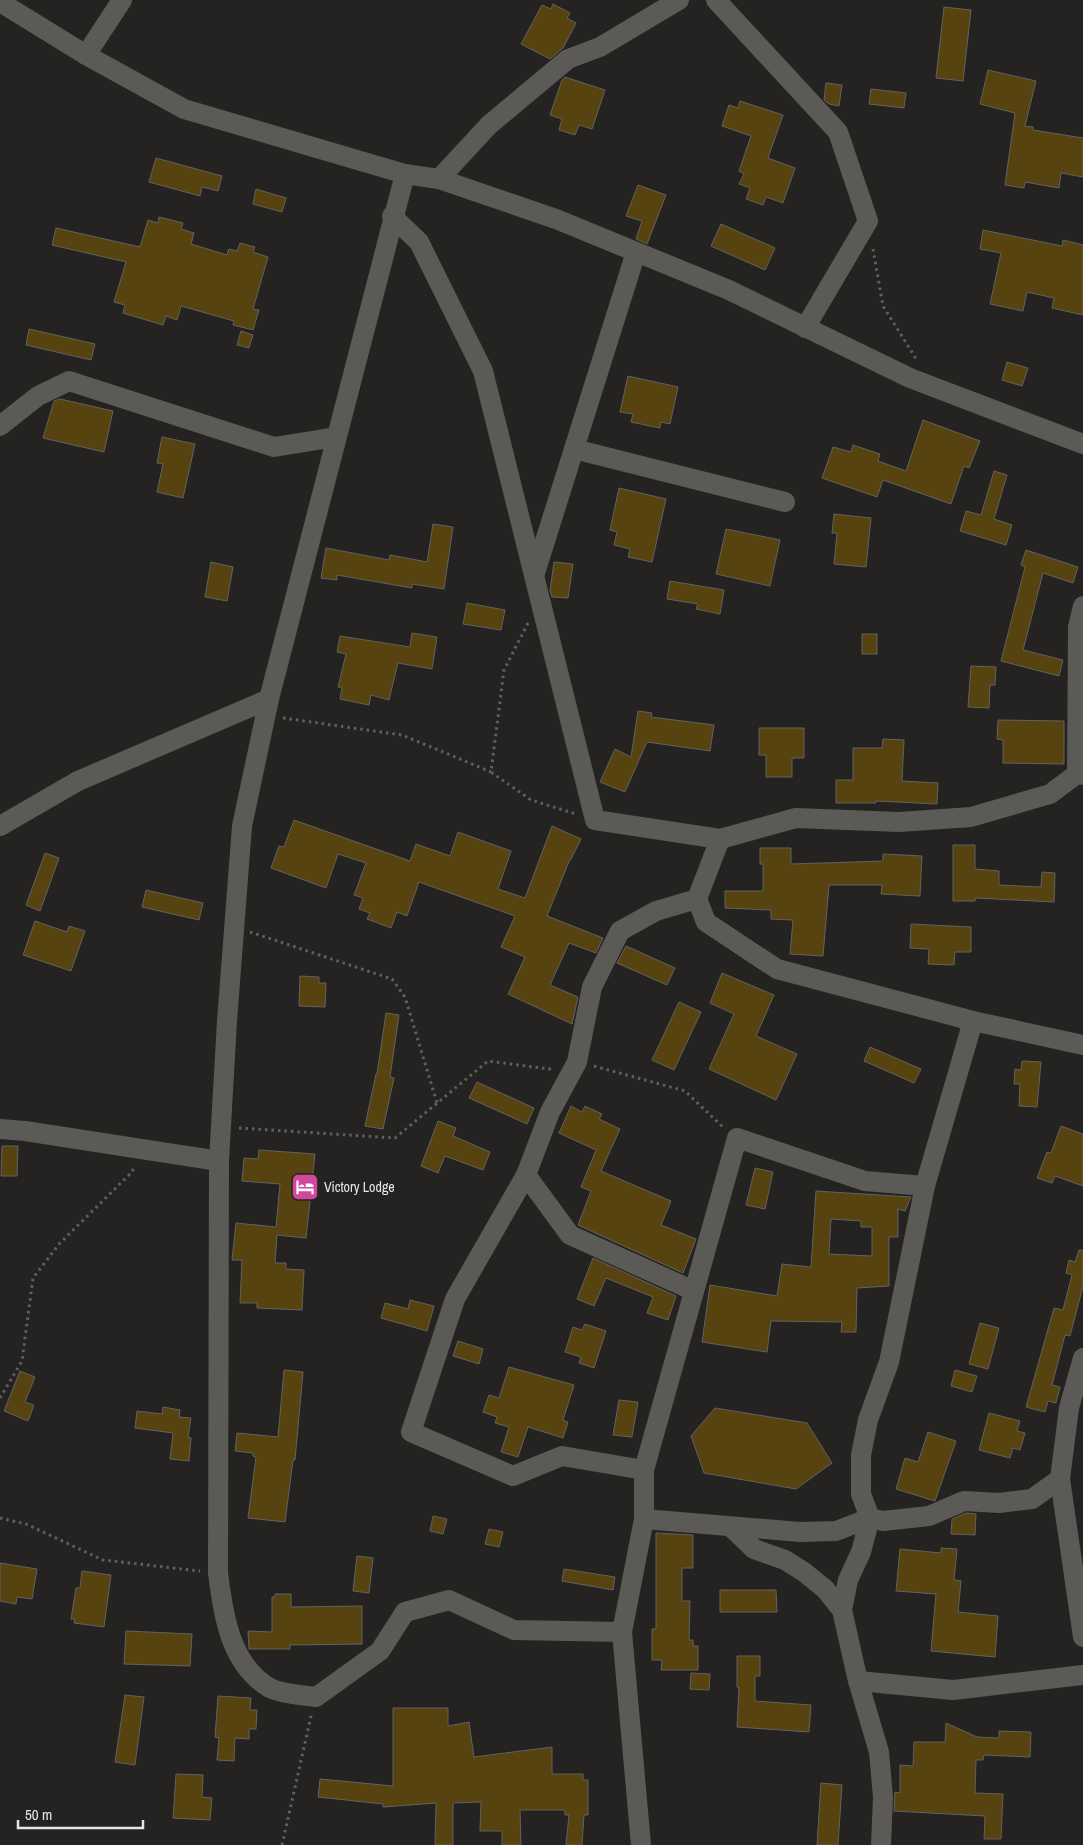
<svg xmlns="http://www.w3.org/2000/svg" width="1083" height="1845" font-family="'Archivo Narrow',sans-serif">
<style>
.building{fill:#564310;stroke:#63625f;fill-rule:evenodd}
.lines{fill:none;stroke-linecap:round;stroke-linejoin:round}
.path{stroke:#61605e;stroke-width:3;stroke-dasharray:2.5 4;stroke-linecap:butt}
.street{stroke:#5b5a57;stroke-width:20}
.labels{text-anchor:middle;stroke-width:4.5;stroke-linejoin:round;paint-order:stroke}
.poi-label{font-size:14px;fill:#e7e6e5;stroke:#242321;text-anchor:start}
</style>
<rect width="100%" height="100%" fill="#242321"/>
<g class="building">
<path d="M553 4 570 13 567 18 576 23 563 48 550 59 521 44 542 5 551 9Z"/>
<path d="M944 7 971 10 963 81 936 78Z"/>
<path d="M988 70 1036 81 1025 126 1033 127V130L1083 138V177L1061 173 1059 188 1025 182 1024 188 1005 185 1015 113 980 104Z"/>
<path d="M565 77 605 90 592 129 579 125 575 135 559 130 562 119 550 115 562 80Z"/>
<path d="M826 83 842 85 839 106 829 104 824 100Z"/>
<path d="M871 89 906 93 904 108 869 104Z"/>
<path d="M740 101 783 115 768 158 795 168 783 203 766 197 763 205 746 199 750 188 739 184 744 174 739 171 751 136 722 126 729 105 738 108Z"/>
<path d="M156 158 222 176 218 191 202 187 200 196 149 182Z"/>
<path d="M638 185 666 195 647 244 636 239 642 221 626 216Z"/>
<path d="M256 189 286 198 282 212 253 204Z"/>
<path d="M159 217 183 223 181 229 194 233 191 244 227 255 229 249 237 251 240 243 255 247 253 252 268 257 253 309 259 310 253 330 233 325 234 321 181 306 177 320 166 316 163 325 123 313 125 305 114 302 126 262 52 245 56 228 140 247 148 220 158 223Z"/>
<path d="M721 224 775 248 765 270 711 246Z"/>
<path d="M983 230 1062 246 1063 240 1083 245V315L1052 308 1054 298 1027 292 1023 311 990 304 1001 253 980 249Z"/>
<path d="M29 329 95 344 91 360 26 345Z"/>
<path d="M241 331 253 335 249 348 237 345Z"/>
<path d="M1007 362 1028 368 1022 386 1002 380Z"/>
<path d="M628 376 678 387 670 424 661 422 660 428 631 422 633 414 620 412Z"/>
<path d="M60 399 113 411 104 452 43 438 54 401Z"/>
<path d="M923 420 980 441 969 468 964 466 951 504 883 480 877 497 822 478 833 447 851 452 853 445 880 454 878 461 906 471Z"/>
<path d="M162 437 195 444 183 498 157 492 163 464 157 463Z"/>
<path d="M994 471 1007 475 994 519 1012 525 1006 545 960 531 966 511 981 515Z"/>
<path d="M619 488 666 499 652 562 628 557 630 549 614 545 617 532 610 530Z"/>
<path d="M834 514 871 518 866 567 834 564 837 533H832Z"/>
<path d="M433 524 453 527 444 589 412 584V588L337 575V580L321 578 326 548 389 560 390 555 427 562Z"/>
<path d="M726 529 780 540 770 586 716 574Z"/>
<path d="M1026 550 1078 567 1073 583 1043 573 1023 650 1063 660 1059 676 1001 661 1025 567 1021 565Z"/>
<path d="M211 562 233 567 227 601 205 597Z"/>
<path d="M554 562 573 564 568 598 552 597 550 591Z"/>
<path d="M670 581 724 590 720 614 696 609 698 604 667 599Z"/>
<path d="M467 603 505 610 501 630 463 624Z"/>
<path d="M412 633 437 637 432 669 398 663 389 700 371 695 369 705 340 699 342 688 338 687 346 654 337 652 340 636 410 647Z"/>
<rect x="862" y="634" width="15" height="20"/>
<path d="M971 666 996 667 995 685H990L989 708 968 707Z"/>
<path d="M638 711 652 713 651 717 714 725 710 751 647 742 625 792 600 782 615 749 631 757Z"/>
<path d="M998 720 1064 721V764L1003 763V740L997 739Z"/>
<path d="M759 728H804V758H792V777H766V755H759Z"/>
<path d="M883 739 904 740 902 781 938 783 937 804 876 801V803H836V780H853V748H882Z"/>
<path d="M294 820 410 861 416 844 450 856 458 832 511 851 498 889 525 898 552 826 581 839 571 859H570L547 916 603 938 596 953 569 943 550 985 578 997 572 1024 508 994 525 957 501 947 515 916 419 882 407 916 397 912 391 928 367 919 370 913 359 909 363 898 354 895 366 863 338 854 326 888 271 868 279 846 284 847Z"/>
<path d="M953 845H975V869L999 871V885L1041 887 1042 872 1055 873 1054 902 975 898V901H953Z"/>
<path d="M760 848H791V864L883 861V854L922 856 920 896 881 894 882 885H829L823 956 790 954 793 920 771 919V910L725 908V891H763V864H760Z"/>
<path d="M45 853 59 858 40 911 26 905Z"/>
<path d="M146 890 203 903 199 920 142 907Z"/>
<path d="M35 921 67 932 69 926 85 931 71 971 23 955Z"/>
<path d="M911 924 971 927V952H955L954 965 928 964 929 949 910 948Z"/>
<path d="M626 946 675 968 667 985 617 963Z"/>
<path d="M722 973 774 995 756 1036 797 1054 776 1100 709 1069 734 1014 710 1003Z"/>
<path d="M300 976 319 977V983H326L325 1007 299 1006Z"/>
<path d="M679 1002 701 1012 674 1070 652 1060Z"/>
<path d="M386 1013 399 1015 390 1077 394 1078 383 1129 365 1126 376 1074H377Z"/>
<path d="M870 1047 921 1069 914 1083 864 1061Z"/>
<path d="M1022 1061 1041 1062 1037 1107 1019 1106 1020 1084H1014L1015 1069 1021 1070Z"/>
<path d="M477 1082 534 1108 527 1124 469 1098Z"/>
<path d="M571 1106 582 1112 585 1106 602 1114 599 1119 620 1129 601 1171 671 1201 661 1225 696 1239 683 1273 578 1225 591 1191 581 1187 596 1150 559 1133Z"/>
<path d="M438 1121 456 1128 453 1136 490 1152 483 1170 445 1156 438 1173 421 1166Z"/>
<path d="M1061 1126 1083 1134V1186L1055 1176 1052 1183 1037 1178 1047 1152 1051 1153Z"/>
<path d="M2 1146H18L17 1176H1Z"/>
<path d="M259 1150 315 1154 306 1238 277 1235 275 1263H286V1269L304 1270 302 1310 257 1308V1303H240L242 1260H232L236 1223 276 1227 280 1184 242 1181 244 1158 258 1159Z"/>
<path d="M755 1168 773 1172 765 1209 746 1205Z"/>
<path d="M816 1191 911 1197 905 1211 898 1209V1237H889V1286L857 1288 856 1332H841L842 1322 771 1321 767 1352 702 1342 710 1285 777 1296 782 1264 811 1267ZM831 1219 861 1221V1227H872V1256L829 1254Z"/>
<path d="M1079 1250H1083V1286L1070 1336 1065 1335 1052 1385 1060 1387 1056 1403 1048 1401 1045 1412 1026 1407 1054 1308 1063 1310 1072 1275 1066 1273 1069 1260 1075 1262Z"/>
<path d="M593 1258 676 1296 668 1320 647 1313 653 1297 606 1278 594 1306 577 1299Z"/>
<path d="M410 1300 434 1306 427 1331 381 1318 385 1303 408 1309Z"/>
<path d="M980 1323 999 1328 988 1369 969 1364Z"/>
<path d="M585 1324 606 1331 594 1368 579 1363 581 1357 565 1352 573 1327 582 1330Z"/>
<path d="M458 1341 483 1349 479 1364 453 1356Z"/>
<path d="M509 1367 574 1385 563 1420 568 1422 563 1438 528 1427 518 1457 501 1452 509 1427 495 1423 497 1417 483 1412 489 1395 499 1398Z"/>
<path d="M284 1370 303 1372 295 1460H293L285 1522 248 1518 256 1457 253 1456V1453L235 1451 237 1433 278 1437Z"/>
<path d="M955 1370 977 1376 972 1392 951 1386Z"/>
<path d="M20 1371 35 1377 25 1402 34 1405 28 1421 4 1411Z"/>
<path d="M619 1400 638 1402 632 1437 613 1435Z"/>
<path d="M163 1407 180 1410 179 1417 191 1418 188 1437 191 1438 189 1461 170 1459 173 1433 135 1428 137 1411 162 1414Z"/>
<path d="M715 1408 807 1423 832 1463 796 1489 704 1473 691 1436Z"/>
<path d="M989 1413 1020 1421 1017 1431 1025 1433 1020 1450 1013 1448 1010 1458 979 1450Z"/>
<path d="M928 1432 956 1441 935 1501 896 1489 905 1458 918 1462Z"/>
<path d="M966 1513 976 1514 975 1535 951 1534 952 1519Z"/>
<path d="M433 1516 447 1519 443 1534 430 1531Z"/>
<path d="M489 1529 503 1532 499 1547 485 1544Z"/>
<path d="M656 1533 693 1535V1568H682V1601H690L689 1640H693V1646H698V1670H661L662 1660H652V1629H656Z"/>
<path d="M941 1548 957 1549 954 1580 961 1581 958 1612 998 1616 995 1657 931 1651 936 1594 896 1591 900 1549 941 1553Z"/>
<path d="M357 1556 373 1558 369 1593 353 1591Z"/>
<path d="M0 1563 37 1569 32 1599 17 1597 16 1604 0 1601Z"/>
<path d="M564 1569 615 1577 613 1590 562 1581Z"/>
<path d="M82 1571 111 1575 104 1627 74 1623 75 1619H71L76 1588H80Z"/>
<path d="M720 1590H776L777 1612H720Z"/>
<path d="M275 1594H291V1607L362 1606V1644L290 1645V1649H249L248 1631 272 1632V1597H275Z"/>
<path d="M126 1631 192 1634 190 1666 124 1664Z"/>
<path d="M737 1656H760V1676H755V1701L811 1705 809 1732 737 1727 739 1687H737Z"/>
<path d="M691 1673 710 1674 709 1690 690 1689Z"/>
<path d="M125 1695 144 1697 135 1765 115 1762Z"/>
<path d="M218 1696 251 1698 250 1710H257L256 1729H249V1739L235 1738 234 1761 217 1760 219 1738 215 1737Z"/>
<path d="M393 1708H448V1726L469 1722 474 1757 552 1747V1774H583V1780H588V1815H584L582 1845H566L569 1815H565V1810H520L521 1845H502V1831H480L481 1802 453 1803V1845H435L436 1803 383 1807V1804L318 1797 320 1779 393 1786Z"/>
<path d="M946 1723 977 1737 999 1738V1731L1031 1732 1030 1757 984 1755 983 1760H976L975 1793 1003 1794 1001 1839H984L985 1816 894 1811 895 1792 900 1793V1765L913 1766 914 1742H945Z"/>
<path d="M176 1774 203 1775 202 1797 212 1798 210 1820 173 1818Z"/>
<path d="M821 1783 842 1785 838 1845H817Z"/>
</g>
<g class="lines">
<g class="path">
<path d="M873 249 883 306 915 357 914 360"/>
<path d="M528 623 504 670 491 772 531 800 576 814"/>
<path d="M283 718 402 735 491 772"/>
<path d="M250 932 392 979 405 997 437 1103"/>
<path d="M594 1066 685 1091 725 1129"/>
<path d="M239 1128 395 1138 488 1061 549 1069 554 1068"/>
<path d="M0 1398 22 1361 33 1278 60 1243 132 1172 135 1165"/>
<path d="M0 1518 26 1524 103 1560 200 1571"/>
<path d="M282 1845 312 1712"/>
</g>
<g class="street">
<path d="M716 0 838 132 868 221 805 328"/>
<path d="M0 2 86 55 184 109 405 174 439 179 556 219 729 290 910 378 1083 444"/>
<path d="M86 55 122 0"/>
<path d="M405 174 269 699 242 826 227 1021 219 1161 218 1573C223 1614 230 1665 270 1688 282 1694 302 1695 316 1697L380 1651 405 1612 449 1600 514 1630 622 1632"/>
<path d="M439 179 489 125 568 59 600 47 679 0"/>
<path d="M392 216 419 242 483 371 595 820 720 839 796 818 899 822 971 817 1050 794 1077 774 1083 775"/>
<path d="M0 426 38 396 69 381 274 447 336 437"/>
<path d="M574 449 785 502"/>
<path d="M535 573 636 252"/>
<path d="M1077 774 1078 627 1083 606"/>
<path d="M0 826 78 781 269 699"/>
<path d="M697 899 706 922 777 969 973 1021 1083 1045"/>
<path d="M0 1129 25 1131 219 1161"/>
<path d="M526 1175 455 1299 411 1432 513 1476 562 1456 644 1470"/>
<path d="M694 1291 570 1235 526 1175 550 1112 577 1062 592 987 620 931 656 911 697 899 720 839"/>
<path d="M1083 1358 1069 1408 1060 1479 1083 1637"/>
<path d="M644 1519 800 1532 836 1531 870 1518 883 1521 929 1516 964 1501 999 1503 1032 1499 1060 1479"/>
<path d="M731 1527 754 1549 785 1560 804 1572 825 1589 842 1610"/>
<path d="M858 1681 953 1690 1083 1675"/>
<path d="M641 1845 622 1632 644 1519V1470L737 1138 865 1181 925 1186"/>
<path d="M881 1845 883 1797 879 1752 858 1681 842 1610 848 1580 861 1552 870 1518 861 1494V1455L868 1420 889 1362 925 1186 973 1021"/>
</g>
</g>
<defs>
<g id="hotel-square" transform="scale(1.4375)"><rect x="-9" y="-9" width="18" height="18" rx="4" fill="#d1479c" stroke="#242321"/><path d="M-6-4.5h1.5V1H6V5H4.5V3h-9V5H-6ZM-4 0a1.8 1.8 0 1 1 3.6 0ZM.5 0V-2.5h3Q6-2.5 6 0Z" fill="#fff"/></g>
</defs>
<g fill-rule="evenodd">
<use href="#hotel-square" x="305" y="1187"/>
</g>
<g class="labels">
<g class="poi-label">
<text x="324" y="1192">Victory Lodge</text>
</g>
</g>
<path d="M18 1820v8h125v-8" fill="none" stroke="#e7e6e5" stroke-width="2.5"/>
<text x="25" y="1820" font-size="15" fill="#e7e6e5" stroke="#242321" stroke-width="4" paint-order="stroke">50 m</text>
</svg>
